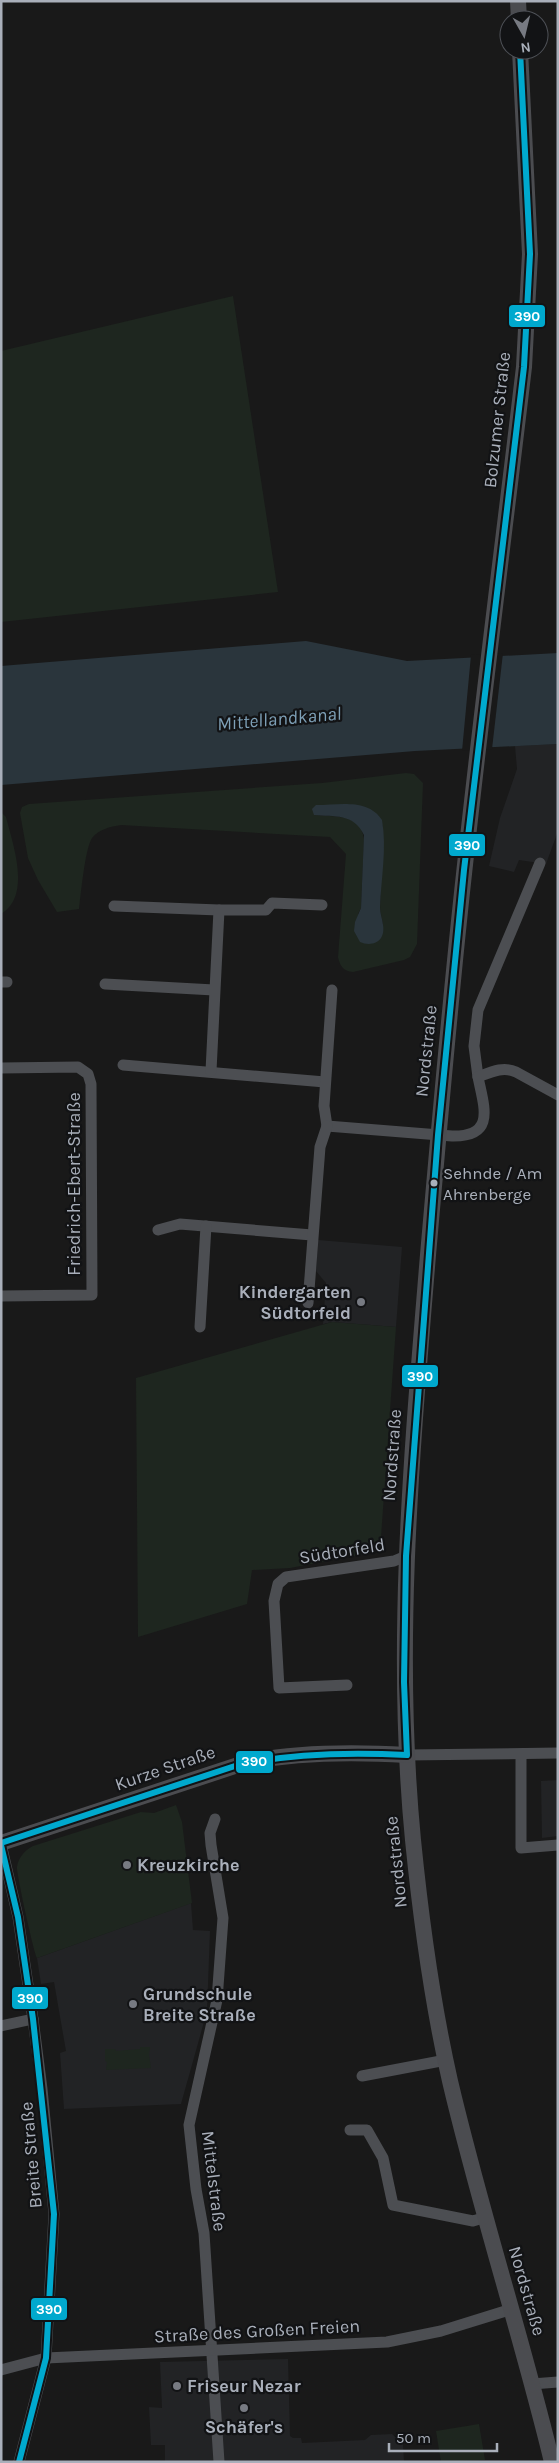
<svg xmlns="http://www.w3.org/2000/svg" width="559" height="2463" font-family="Karla,sans-serif">
<style>
.built{fill:#222325}
.green{fill:#1e261f;fill-rule:evenodd}
.water{fill:#2a353c}
.pier{fill:#191919}
.lines{fill:none;stroke-linecap:round;stroke-linejoin:round}
.minor{stroke:#4c4e52;stroke-width:11}
.secondary{stroke:#4b4c50;stroke-width:16}
.bus-1-casing{stroke:#121315;stroke-width:10}
.bus-1{stroke:#00a9ce;stroke-width:6}
.bus-dot{fill:#a9afba;stroke:#121315;stroke-width:2}
.poi-dot{fill:#777a82;stroke:#121315;stroke-width:2}
.labels{text-anchor:middle;stroke-width:4.5;stroke-linejoin:round;paint-order:stroke}
.bus-label{font-size:17px;fill:#a9afba;stroke:#121315;text-anchor:start}
.street-label{font-size:18px;fill:#a9afba;stroke:#121315}
.poi-label{font-size:18px;font-weight:bold;fill:#a9afba;stroke:#121315;text-anchor:start}
.water-label{font-size:19px;font-style:italic;fill:#7ea0b7;stroke:#121315}
.line-badge{stroke:#121315;stroke-width:2}
.badge-label{font-size:14px;text-anchor:middle;font-weight:bold;fill:#fff}
</style>
<rect width="100%" height="100%" fill="#191919"/>
<g class="built">
<path d="M558 744V831L546 864 519 860 514 872 489 866 500 818 517 769 515 746Z"/>
<path d="M318 1240 402 1247 396 1327 332 1322 323 1324 326 1283 316 1271Z"/>
<path d="M558 1780V1836L542 1838 541 1781Z"/>
<path d="M191 1903 193 1930 210 1931 207 2011 181 2104 64 2109 60 2053 66 2051 54 1982 41 1984 37 1958Z"/>
<path d="M288 2359 290 2436 293 2438H301L302 2443 365 2440 371 2435 392 2434 403 2444 404 2462H165V2445H151L149 2407 162 2408 160 2362Z"/>
</g>
<g class="green">
<path d="M233 296 278 592 1 622V351Z"/>
<path d="M406 773 414 774 423 783 417 944 410 957 404 960 353 972C343 971 340 966 338 957L346 854 330 837 121 825C110 827 99 829 92 838 85 849 81 893 79 909L57 912 38 880 28 858 20 813 22 807 29 804 322 783ZM314 815H378L383 827 380 909 383 925 358 914 361 908 364 839C361 813 334 817 314 815Z"/>
<path d="M1 812 6 817C13 845 32 896 1 914Z"/>
<path d="M332 1322 396 1327 380 1551 290 1568 252 1570 247 1604 138 1637 136 1378Z"/>
<path d="M176 1805 182 1822 192 1903 37 1958C34 1953 16 1872 17 1867 18 1858 25 1850 33 1846L141 1812 154 1813Z"/>
<path d="M140 2047H150L149 2055 151 2068 106 2070 107 2062 105 2061V2049H115L116 2051 140 2049Z"/>
<path d="M479 2424 485 2460 441 2462 436 2431Z"/>
</g>
<g class="water">
<path d="M306 641 407 661 558 653V744L415 751 1 785V666Z"/>
<path d="M316 805C339 805 368 798 382 820 387 848 381 879 380 907 380 917 387 929 381 938 376 945 367 945 360 942L354 931 355 922 361 908 364 835C354 813 334 817 314 815L312 809Z"/>
</g>
<path class="pier" d="M503 653 492 749 462 751 471 655Z"/>
<g class="lines">
<g class="minor">
<path d="M114 906 219 910"/>
<path d="M1 982H7"/>
<path d="M105 984 214 990"/>
<path d="M123 1065 325 1082"/>
<path d="M1 1068 78 1067 88 1074 91 1084 92 1295 1 1296"/>
<path d="M211 1071 219 910H266L272 903 322 905"/>
<path d="M478 1077 474 1046 478 1010 540 863"/>
<path d="M327 1126 452 1136C496 1137 484 1107 478 1077 491 1072 503 1066 516 1072L558 1095"/>
<path d="M327 1126 324 1106 332 990"/>
<path d="M158 1230 180 1224 312 1235"/>
<path d="M308 1303 320 1147 327 1126"/>
<path d="M200 1327 206 1226"/>
<path d="M347 1685 279 1688 274 1601 278 1584 286 1577 394 1561 406 1556"/>
<path d="M521 1754V1848L558 1845"/>
<path d="M407 1755 558 1753"/>
<path d="M215 1819 210 1833 211 1845 223 1918 217 2000 189 2125 196 2189 204 2233 219 2462"/>
<path d="M1 1844 18 1917 33 2019 42 2089 54 2214 46 2358 19 2462"/>
<path d="M1 2026 33 2019"/>
<path d="M362 2076 446 2060"/>
<path d="M350 2130H367L383 2158 393 2205 473 2221 486 2217"/>
<path d="M1 2370 46 2358 387 2342 441 2331 512 2309"/>
<path d="M532 2384 558 2382"/>
</g>
<g class="secondary">
<path d="M518 1 519 20"/>
<path d="M520 50 530 254 524 367C504 536 482 705 464 874 450 1001 439 1128 428 1255 412 1450 394 1644 413 1840 421 1920 432 2002 450 2081 480 2209 521 2334 552 2462"/>
<path d="M1 1843 241 1764C291 1752 355 1752 407 1755"/>
</g>
<g class="bus-1-casing">
<g id="bus-1">
<path d="M1 1843 241 1764C296 1753 351 1752 407 1755L404 1682 406 1556 438 1135 464 870 524 367 530 254 520 50"/>
<path d="M1 1845 18 1917 33 2019 54 2214 46 2358 19 2462"/>
</g>
</g>
<use href="#bus-1" class="bus-1"/>
</g>
<circle class="bus-dot" cx="434" cy="1183" r="4.5"/>
<g class="poi-dot">
<circle cx="361" cy="1302" r="5"/>
<circle cx="127" cy="1865" r="5"/>
<circle cx="133" cy="2004" r="5"/>
<circle cx="177" cy="2386" r="5"/>
<circle cx="244" cy="2408" r="5"/>
</g>
<g class="labels">
<g class="bus-label">
<text x="443" y="1179">Sehnde / Am<tspan x="443" dy="21">Ahrenberge</tspan></text>
</g>
<g class="street-label">
<text transform="translate(497 420) rotate(-84)" y="6">Bolzumer Straße</text>
<text transform="translate(426 1051) rotate(-84)" y="6">Nordstraße</text>
<text transform="translate(74 1184) rotate(-90)" y="6">Friedrich-Ebert-Straße</text>
<text transform="translate(392 1455) rotate(-86)" y="6">Nordstraße</text>
<text transform="translate(342 1551) rotate(-9)" y="6">Südtorfeld</text>
<text transform="translate(165 1768) rotate(-19)" y="6">Kurze Straße</text>
<text transform="translate(396 1862) rotate(-96)" y="6">Nordstraße</text>
<text transform="translate(31 2155) rotate(-95)" y="6">Breite Straße</text>
<text transform="translate(214 2181) rotate(83)" y="6">Mittelstraße</text>
<text transform="translate(527 2291) rotate(74)" y="6">Nordstraße</text>
<text transform="translate(257 2331) rotate(-3)" y="6">Straße des Großen Freien</text>
</g>
<g class="poi-label">
<text x="351" y="1298" text-anchor="end">Kindergarten<tspan x="351" dy="21">Südtorfeld</tspan></text>
<text x="137" y="1871">Kreuzkirche</text>
<text x="143" y="2000">Grundschule<tspan x="143" dy="21">Breite Straße</tspan></text>
<text x="187" y="2392">Friseur Nezar</text>
<text x="244" y="2433" text-anchor="middle">Schäfer's</text>
</g>
<g class="water-label">
<text transform="translate(279 718) rotate(-5)" y="7">Mittellandkanal</text>
</g>
</g>
<g class="line-badge">
<rect x="508" y="304" width="38" height="24" rx="5" fill="#00a9ce"/>
<rect x="448" y="833" width="38" height="24" rx="5" fill="#00a9ce"/>
<rect x="401" y="1364" width="38" height="24" rx="5" fill="#00a9ce"/>
<rect x="235" y="1750" width="39" height="24" rx="5" fill="#00a9ce"/>
<rect x="11" y="1986" width="38" height="24" rx="5" fill="#00a9ce"/>
<rect x="30" y="2297" width="38" height="24" rx="5" fill="#00a9ce"/>
</g>
<g class="badge-label">
<text x="527" y="321">390</text>
<text x="467" y="850">390</text>
<text x="420" y="1381">390</text>
<text x="254" y="1766">390</text>
<text x="30" y="2003">390</text>
<text x="49" y="2314">390</text>
</g>
<rect width="559" height="2463" fill="none" stroke="#a9afba" stroke-width="5"/>
<g transform="translate(524 35) rotate(172)"><circle r="24" fill="#121315" stroke="#4e5157"/>
<path d="M0-4L9 19L0 12L-9 19Z" fill="#777a82"/>
<text y="-8" font-size="14" font-weight="bold" text-anchor="middle" fill="#a9afba">N</text>
</g>
<path d="M389 2443v8h108v-8" fill="none" stroke="#a9afba" stroke-width="2.5"/>
<text x="396" y="2443" font-size="15" fill="#a9afba" stroke="#121315" stroke-width="4" paint-order="stroke">50 m</text>
</svg>
